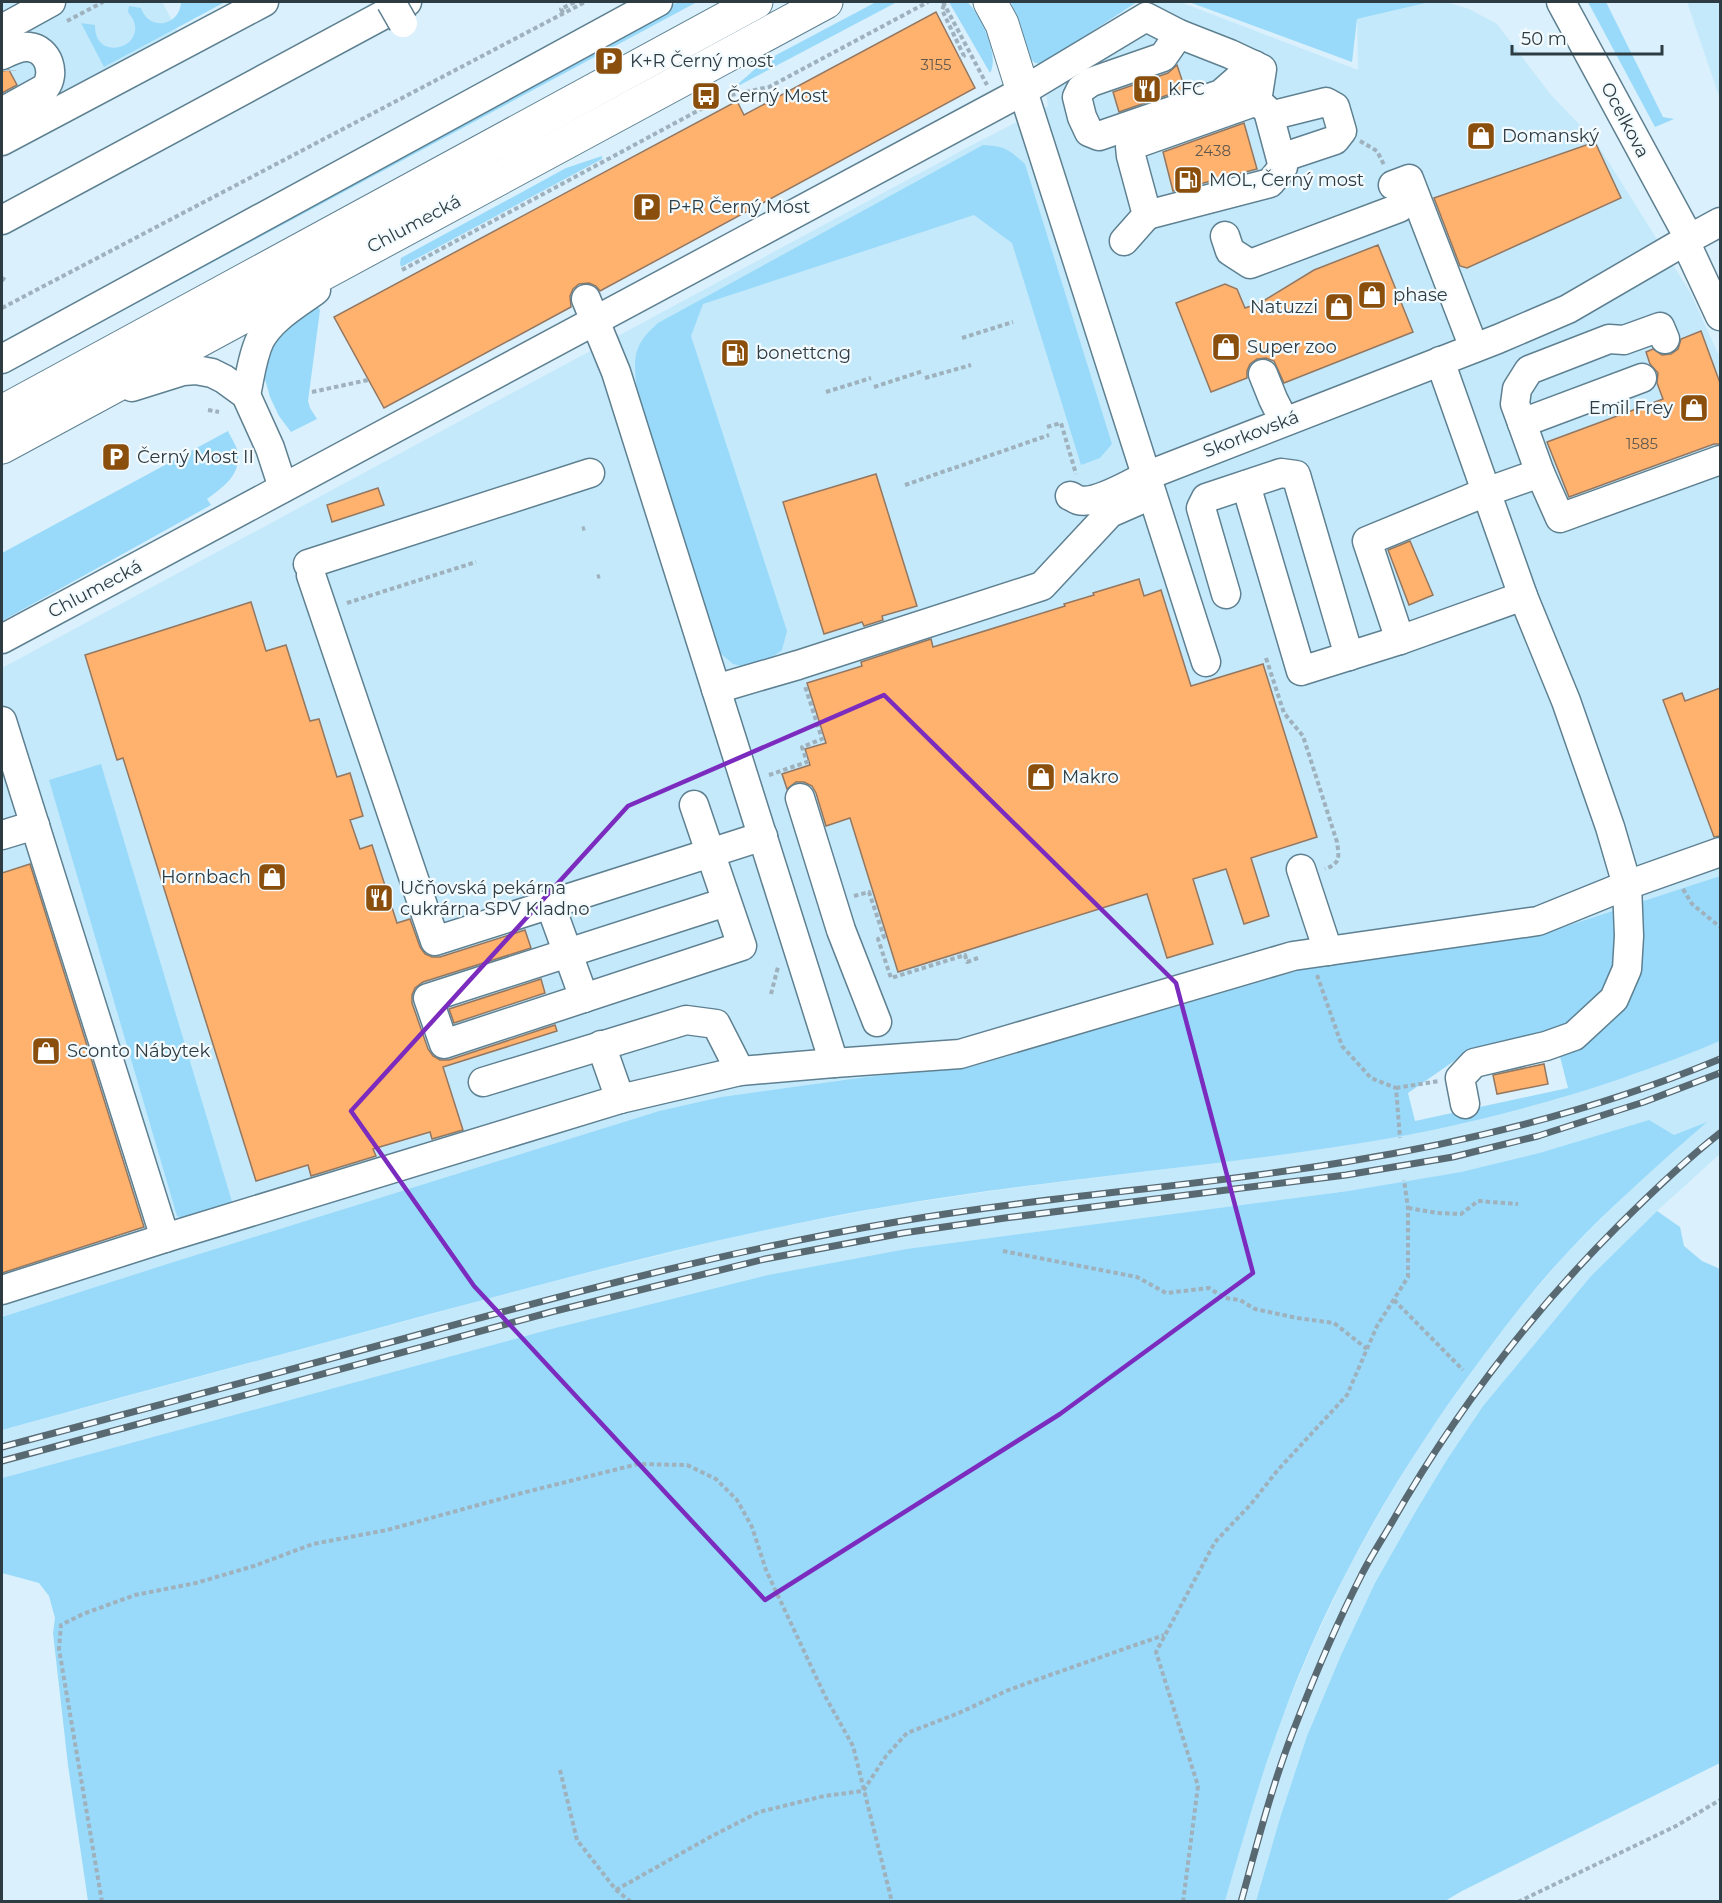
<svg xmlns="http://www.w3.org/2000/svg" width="1722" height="1903" font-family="Montserrat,sans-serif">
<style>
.built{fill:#c4e9fb}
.green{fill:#99dafa;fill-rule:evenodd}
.building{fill:#ffb16e;stroke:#937761;stroke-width:1.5}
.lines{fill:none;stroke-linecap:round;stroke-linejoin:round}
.minor-tunnel{stroke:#b7ccd7;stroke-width:28;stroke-dasharray:28 14;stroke-linecap:butt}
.minor-casing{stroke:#5e8091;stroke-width:31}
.major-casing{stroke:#5e8091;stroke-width:35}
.path{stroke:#9eb1bc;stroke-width:4;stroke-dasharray:4.5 3;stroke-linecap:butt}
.minor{stroke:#fff;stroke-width:28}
.major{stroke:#fff;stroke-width:33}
.rail-casing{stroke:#596972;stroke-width:7}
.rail{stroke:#f3fbfe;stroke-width:4.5;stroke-dasharray:14;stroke-linecap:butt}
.minor-bridge-casing{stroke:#5e8091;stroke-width:31;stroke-linecap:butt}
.minor-bridge{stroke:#fff;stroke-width:28}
.marked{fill:none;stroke:#7b2cbf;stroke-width:4.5;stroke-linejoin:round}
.labels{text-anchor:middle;stroke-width:4.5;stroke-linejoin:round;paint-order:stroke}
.number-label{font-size:15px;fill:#62594e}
.poi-label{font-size:18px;fill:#2d3c43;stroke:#f3fbfe;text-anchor:start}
.street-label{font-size:18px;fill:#2d3c43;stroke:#f3fbfe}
</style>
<rect width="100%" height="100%" fill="#daf0fc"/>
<g class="built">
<path d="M2 2H162L180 35 2 127Z"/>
<path d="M1145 2H1180L1358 70 1357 19 1430 2H1446L1469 9 1497 24 1551 95 1596 142 1690 292 1720 358V876L1536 936 1320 964 974 1066 866 1077 721 1097 659 1111 167 1264 2 1317V668L972 145 1048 106 1042 64Z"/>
<path d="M1687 2H1720V99Z"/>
<path d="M1720 1041V1154L1657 1211 1591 1276 1483 1406 1448 1458 1375 1583 1341 1655 1307 1736 1280 1818 1256 1901H1225L1251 1809 1279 1725 1313 1643 1348 1569 1389 1496 1422 1442 1459 1389 1512 1317 1567 1253 1634 1186 1705 1123 1674 1136 1543 1152 1462 1172 1348 1191 906 1249 768 1275 555 1328 2 1478V1430L543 1284 757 1231 897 1205 999 1190 1339 1147 1448 1126 1530 1106 1635 1074Z"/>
</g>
<g class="green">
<path d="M181 2H225L104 67 81 23 95 25C94 66 156 45 128 12L129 6 141 8C149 32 180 26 181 2Z"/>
<path d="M678 2H697L59 345 2 366Z"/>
<path d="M876 2H897L738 86 737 85 763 62Z"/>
<path d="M949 2H967C981 14 1000 57 990 73Z"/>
<path d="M1011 2H1137L1042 64 1035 63 1029 58Z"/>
<path d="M1189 2H1430L1357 19 1352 62Z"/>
<path d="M1588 2H1606L1663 117 1674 119 1655 127Z"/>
<path d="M983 145C1004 146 1009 149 1025 164L1112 444 1100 458 1081 465 1012 243 974 215 703 304 691 336 787 631 782 650 768 660 745 667 733 664 720 653 637 390C633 357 633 345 658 323Z"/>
<path d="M602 156V159L401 267 400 263 401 258 566 168Z"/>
<path d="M316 304 320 310 308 401 310 408 317 419 291 432 279 416 270 397 264 376 272 338Z"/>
<path d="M228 431C231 438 237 446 238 454 240 476 223 487 207 499L211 505 2 621V553Z"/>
<path d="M101 764 233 1205 188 1220 177 1216 49 780Z"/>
<path d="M1720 876V1041C1599 1092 1467 1128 1336 1147 1190 1169 1042 1180 896 1205 739 1231 584 1273 430 1314 287 1353 144 1391 2 1430V1317L167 1264 659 1111 721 1097 866 1077 974 1066 1320 964 1536 936ZM1554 1033 1568 1088 1415 1121 1408 1093 1457 1059Z"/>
<path d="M1649 1120 1674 1135 1707 1122C1659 1164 1611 1206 1567 1253 1536 1286 1508 1322 1481 1359 1397 1471 1326 1595 1279 1727 1258 1784 1242 1843 1225 1901H88L68 1765 53 1633 55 1618 49 1596 39 1583 2 1573V1478L555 1328 768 1275 906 1249 1348 1191 1461 1172 1543 1152Z"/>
<path d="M1657 1211 1680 1227 1684 1246 1702 1261 1720 1269V1763L1462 1891 1445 1901H1256L1280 1818 1307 1736 1341 1655 1375 1583 1416 1511 1448 1458 1483 1406 1591 1276Z"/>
</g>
<g class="building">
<path d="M936 12 975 88 600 291 596 286 589 283 579 284 573 289 570 296 571 307 384 408 334 317 737 101 744 115Z"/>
<path d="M1177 65 1185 89 1119 112 1113 92 1168 73Z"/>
<path d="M9 70 17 85 2 93V71Z"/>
<path d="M1244 123 1257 169 1173 191 1163 152Z"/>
<path d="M1595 142 1621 198 1467 268 1460 266 1434 198Z"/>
<path d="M1378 245 1413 332 1284 383 1274 361 1266 358 1257 359 1250 364 1247 371V378L1211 392 1176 303 1225 284 1237 289 1245 308 1260 303 1314 270Z"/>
<path d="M1701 331 1720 383V444H1714L1569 497 1547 442 1663 399 1657 383 1658 373 1650 364 1646 352 1653 349 1662 355 1671 354 1678 349 1681 339Z"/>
<path d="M876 474 917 606 882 616 883 620 864 626 862 622 824 634 783 502Z"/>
<path d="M378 488 384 505 332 522 327 505Z"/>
<path d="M1410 541 1433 595 1409 605 1388 550Z"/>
<path d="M1139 579 1144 596 1161 590 1191 686 1263 664 1317 837 1251 858 1269 916 1244 924 1226 869 1193 879 1213 944 1167 958 1147 894 898 972 850 818 826 826 816 793 812 786 804 782H796L787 789 782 774 810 765 805 749 826 743 807 683 862 666 861 662 931 639 933 647 1065 606 1064 604 1094 595 1093 593Z"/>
<path d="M251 602 266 651 286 645 310 721 319 719 337 777 350 773 363 816 350 820 360 849 372 845 397 923 410 919 420 947 425 954 432 957H440L525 930 531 948 423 982 415 988 412 995V1003L428 1049 433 1056 440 1060H449L555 1025 557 1031 443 1067 463 1130 432 1139 430 1132 373 1149 376 1156 311 1176 308 1165 256 1181 123 758 117 760 85 655Z"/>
<path d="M1720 688V836L1714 837 1663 700 1682 693 1685 701Z"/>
<path d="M30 864 144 1227 2 1273V873Z"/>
<path d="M541 979 545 993 454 1023 449 1009Z"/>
<path d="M1544 1064 1548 1084 1497 1094 1493 1075Z"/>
</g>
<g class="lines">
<path class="minor-tunnel" d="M2 71V70"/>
<g class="minor-casing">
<g id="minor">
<path d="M1561 2 1689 238"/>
<path d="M2 29 51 2"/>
<path d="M1179 34 1163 57 1091 82 1081 89 1077 97 1082 117 1089 132 1099 136 1221 94 1254 65"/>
<path d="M2 55C10 51 19 46 29 47 49 49 56 74 45 88L2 112"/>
<path d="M1023 91 1206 662"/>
<path d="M1270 116 1326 102 1335 107 1342 131 1335 140 1281 158"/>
<path d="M2 141 264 2"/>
<path d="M1393 185 1409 179 1474 348"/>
<path d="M1147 215 1270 183 1283 167 1268 111 1257 101"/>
<path d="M2 220 407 2"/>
<path d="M1225 236 1230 251 1250 264 1399 208"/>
<path d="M1685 241 1720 316"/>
<path d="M586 299 616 372 834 1063"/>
<path d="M2 359 658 2"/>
<path d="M1440 361 1523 596 1566 701 1610 827 1627 885 1629 936 1627 969 1614 999 1574 1036 1546 1046 1474 1063 1460 1078 1465 1104"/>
<path d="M1263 374 1273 399 1284 421"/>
<path d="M1642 378 1522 423 1540 473 1560 518 1720 460"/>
<path d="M132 387 183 371 196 370 212 373 224 379 246 395 270 448 283 488"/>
<path d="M246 395C250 377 252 357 260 340 272 318 296 305 316 290"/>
<path d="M1522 423 1515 404 1517 389 1529 370 1609 339 1624 340 1660 327 1665 339"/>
<path d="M1246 485 1301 671 1400 640 1523 596"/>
<path d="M1070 496C1073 497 1075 499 1078 500 1096 505 1131 483 1146 476L1498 339 1568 309 1685 241 1720 222"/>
<path d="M308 564 590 473"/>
<path d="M311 575 435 941 763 836"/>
<path d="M1226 594 1201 508 1206 498 1281 473 1296 475 1349 656"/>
<path d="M2 639 1023 91 1146 17 1179 34 1230 54 1262 69 1257 101 1130 146 1131 156 1147 215 1124 241"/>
<path d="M1400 640 1367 541 1486 492 1540 473"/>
<path d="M716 689 798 665 1042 586 1110 513 1142 499"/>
<path d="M2 721 165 1238"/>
<path d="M800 798 841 930 877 1022"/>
<path d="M694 805 742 946 444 1044 428 998 726 902"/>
<path d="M2 835 35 825"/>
<path d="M1301 869 1328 951"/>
<path d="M550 904 584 998"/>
<path d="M601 1045 620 1099"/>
<path d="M483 1082 686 1020 716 1024 740 1071"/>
<path d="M2 1290 165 1238 620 1099 740 1071 834 1063 960 1054 1293 956 1538 921 1627 885 1720 852"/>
</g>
</g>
<g class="major-casing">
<g id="major">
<path d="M990 2 1002 24 1023 91"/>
<path d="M2 412 756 2"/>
<path d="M2 447 826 2"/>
</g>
</g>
<g class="path">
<path d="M943 2 987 85"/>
<path d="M944 5 942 10 964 56 960 58"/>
<path d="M563 13 561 9 575 2"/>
<path d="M67 21 103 2"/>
<path d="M731 95 769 87 928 2"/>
<path d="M1360 141 1377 151 1384 165"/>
<path d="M402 270 716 101"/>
<path d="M2 281 6 275"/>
<path d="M2 308 585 2"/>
<path d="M962 338 1013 322"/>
<path d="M925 378 971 365"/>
<path d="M874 387 923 371"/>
<path d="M312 392 368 380"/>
<path d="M826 392 871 378"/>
<path d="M208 410 219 412"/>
<path d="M1047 427 1061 423 1076 474"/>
<path d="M905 485 1049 435"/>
<path d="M582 529 585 528"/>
<path d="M597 577 600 576"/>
<path d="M347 603 476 562"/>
<path d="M1266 658 1284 713 1303 736 1337 842C1339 857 1341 863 1325 869"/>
<path d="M769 775 807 762 802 747 822 739 805 686"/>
<path d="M1683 889 1692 904 1720 927"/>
<path d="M854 896 869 892 884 937 878 939 891 978 965 955 967 962 978 958"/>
<path d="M1317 975 1342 1046 1371 1078 1396 1088 1400 1138"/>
<path d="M771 994 778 967"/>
<path d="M1396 1088 1439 1081"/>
<path d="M1408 1208 1437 1213 1461 1214 1478 1201 1518 1204"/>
<path d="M1003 1251 1137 1277 1166 1293 1209 1288 1225 1298 1240 1300 1255 1309 1297 1318 1334 1323 1367 1349"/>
<path d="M1394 1300 1463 1370"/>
<path d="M560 1770 577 1840 616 1890 631 1902"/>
<path d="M616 1890 712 1836 759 1812 824 1796 863 1791 886 1756 907 1733 959 1713 1006 1691 1047 1676 1164 1635"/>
<path d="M102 1902 59 1649 61 1625 83 1614 135 1595 196 1583 254 1566 313 1544 387 1530 522 1493 638 1464 687 1465 716 1479 737 1500 752 1527 766 1570 825 1696 853 1746 892 1902"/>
<path d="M1183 1902 1198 1786 1156 1652 1215 1542 1251 1504 1277 1471 1347 1395 1377 1326 1408 1277V1208L1404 1180"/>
<path d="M1518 1902 1676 1826 1720 1800"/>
</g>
<use href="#minor" class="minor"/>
<use href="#major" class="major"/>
<g class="rail-casing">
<g id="rail">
<path d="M2 1447C142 1410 281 1372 421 1334 578 1291 736 1249 896 1222 1045 1196 1196 1187 1345 1162 1473 1141 1600 1109 1720 1059"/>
<path d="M2 1461 551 1312 765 1259 903 1233 1005 1218 1346 1175 1453 1157 1538 1136 1644 1102 1720 1073"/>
<path d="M1241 1902C1257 1844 1272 1785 1294 1729 1314 1677 1336 1625 1361 1576 1370 1558 1381 1541 1391 1524 1453 1415 1529 1315 1618 1226 1650 1194 1684 1161 1720 1133"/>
</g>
</g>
<use href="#rail" class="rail"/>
<g class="minor-bridge-casing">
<path id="minor-bridge" d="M391 2 403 23"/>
</g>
<use href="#minor-bridge" class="minor-bridge"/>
</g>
<path class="marked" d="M884 695 1176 983 1253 1273 1060 1414 765 1600 474 1286 351 1111 628 806Z"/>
<defs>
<g id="parking-square" transform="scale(1.5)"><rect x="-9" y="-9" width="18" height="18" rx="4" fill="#8a4e0d" stroke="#f3fbfe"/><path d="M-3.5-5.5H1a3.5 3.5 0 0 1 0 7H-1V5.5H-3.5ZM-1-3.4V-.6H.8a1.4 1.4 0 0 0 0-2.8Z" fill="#fff"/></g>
<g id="restaurant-square" transform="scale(1.5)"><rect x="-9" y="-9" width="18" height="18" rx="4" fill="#8a4e0d" stroke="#f3fbfe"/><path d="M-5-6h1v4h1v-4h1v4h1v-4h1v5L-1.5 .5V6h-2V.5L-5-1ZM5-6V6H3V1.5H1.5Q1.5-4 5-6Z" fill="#fff"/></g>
<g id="bus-square" transform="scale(1.5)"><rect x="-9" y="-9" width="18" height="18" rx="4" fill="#8a4e0d" stroke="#f3fbfe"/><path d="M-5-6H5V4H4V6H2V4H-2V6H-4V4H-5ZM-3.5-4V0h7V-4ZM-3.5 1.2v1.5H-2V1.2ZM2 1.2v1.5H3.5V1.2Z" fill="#fff"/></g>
<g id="shop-square" transform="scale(1.5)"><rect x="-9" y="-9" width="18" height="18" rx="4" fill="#8a4e0d" stroke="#f3fbfe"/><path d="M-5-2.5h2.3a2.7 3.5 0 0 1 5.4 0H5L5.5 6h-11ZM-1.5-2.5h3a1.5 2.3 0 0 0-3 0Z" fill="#fff"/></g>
<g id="fuel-square" transform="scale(1.5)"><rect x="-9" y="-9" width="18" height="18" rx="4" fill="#8a4e0d" stroke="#f3fbfe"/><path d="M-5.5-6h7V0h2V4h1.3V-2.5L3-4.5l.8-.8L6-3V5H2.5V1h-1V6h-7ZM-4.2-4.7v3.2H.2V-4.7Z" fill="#fff"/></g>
</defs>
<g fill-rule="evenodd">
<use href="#parking-square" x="609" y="61"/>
<use href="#restaurant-square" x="1147" y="89"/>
<use href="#bus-square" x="706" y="96"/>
<use href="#shop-square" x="1481" y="136"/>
<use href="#fuel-square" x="1188" y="180"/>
<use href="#parking-square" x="647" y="207"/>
<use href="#shop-square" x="1372" y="295"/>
<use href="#shop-square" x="1339" y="307"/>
<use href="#shop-square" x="1226" y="347"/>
<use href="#fuel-square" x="735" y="353"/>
<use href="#shop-square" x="1694" y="408"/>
<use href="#parking-square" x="116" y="457"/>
<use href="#shop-square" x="1041" y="777"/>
<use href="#shop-square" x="272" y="877"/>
<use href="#restaurant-square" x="379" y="898"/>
<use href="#shop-square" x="46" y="1051"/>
</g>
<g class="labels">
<g class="number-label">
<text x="936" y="70">3155</text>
<text x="1213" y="156">2438</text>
<text x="1642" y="449">1585</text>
</g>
<g class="poi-label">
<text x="630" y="67">K+R Černý most</text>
<text x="1168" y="95">KFC</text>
<text x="727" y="102">Černý Most</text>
<text x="1502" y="142">Domanský</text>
<text x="1209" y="186">MOL, Černý most</text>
<text x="668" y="213">P+R Černý Most</text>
<text x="1393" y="301">phase</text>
<text x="1318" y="313" text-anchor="end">Natuzzi</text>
<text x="1247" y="353">Super zoo</text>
<text x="756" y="359">bonettcng</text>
<text x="1673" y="414" text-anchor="end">Emil Frey</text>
<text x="137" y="463">Černý Most II</text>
<text x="1062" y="783">Makro</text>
<text x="251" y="883" text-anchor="end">Hornbach</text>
<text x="400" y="894">Učňovská pekárna<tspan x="400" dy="21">cukrárna SPV Kladno</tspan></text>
<text x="67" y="1057">Sconto Nábytek</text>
</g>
<g class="street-label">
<text transform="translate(1625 120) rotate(62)" y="6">Ocelkova</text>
<text transform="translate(414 224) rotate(-28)" y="6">Chlumecká</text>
<text transform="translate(1251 434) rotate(-21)" y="6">Skorkovská</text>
<text transform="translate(95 589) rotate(-28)" y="6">Chlumecká</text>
</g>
</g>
<rect width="1722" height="1903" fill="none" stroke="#2d3c43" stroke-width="6"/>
<path d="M1512 45v9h150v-9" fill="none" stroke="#2d3c43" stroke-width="3"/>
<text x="1521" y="45" font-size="18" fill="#2d3c43" stroke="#f3fbfe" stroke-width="4.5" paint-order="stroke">50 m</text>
</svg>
